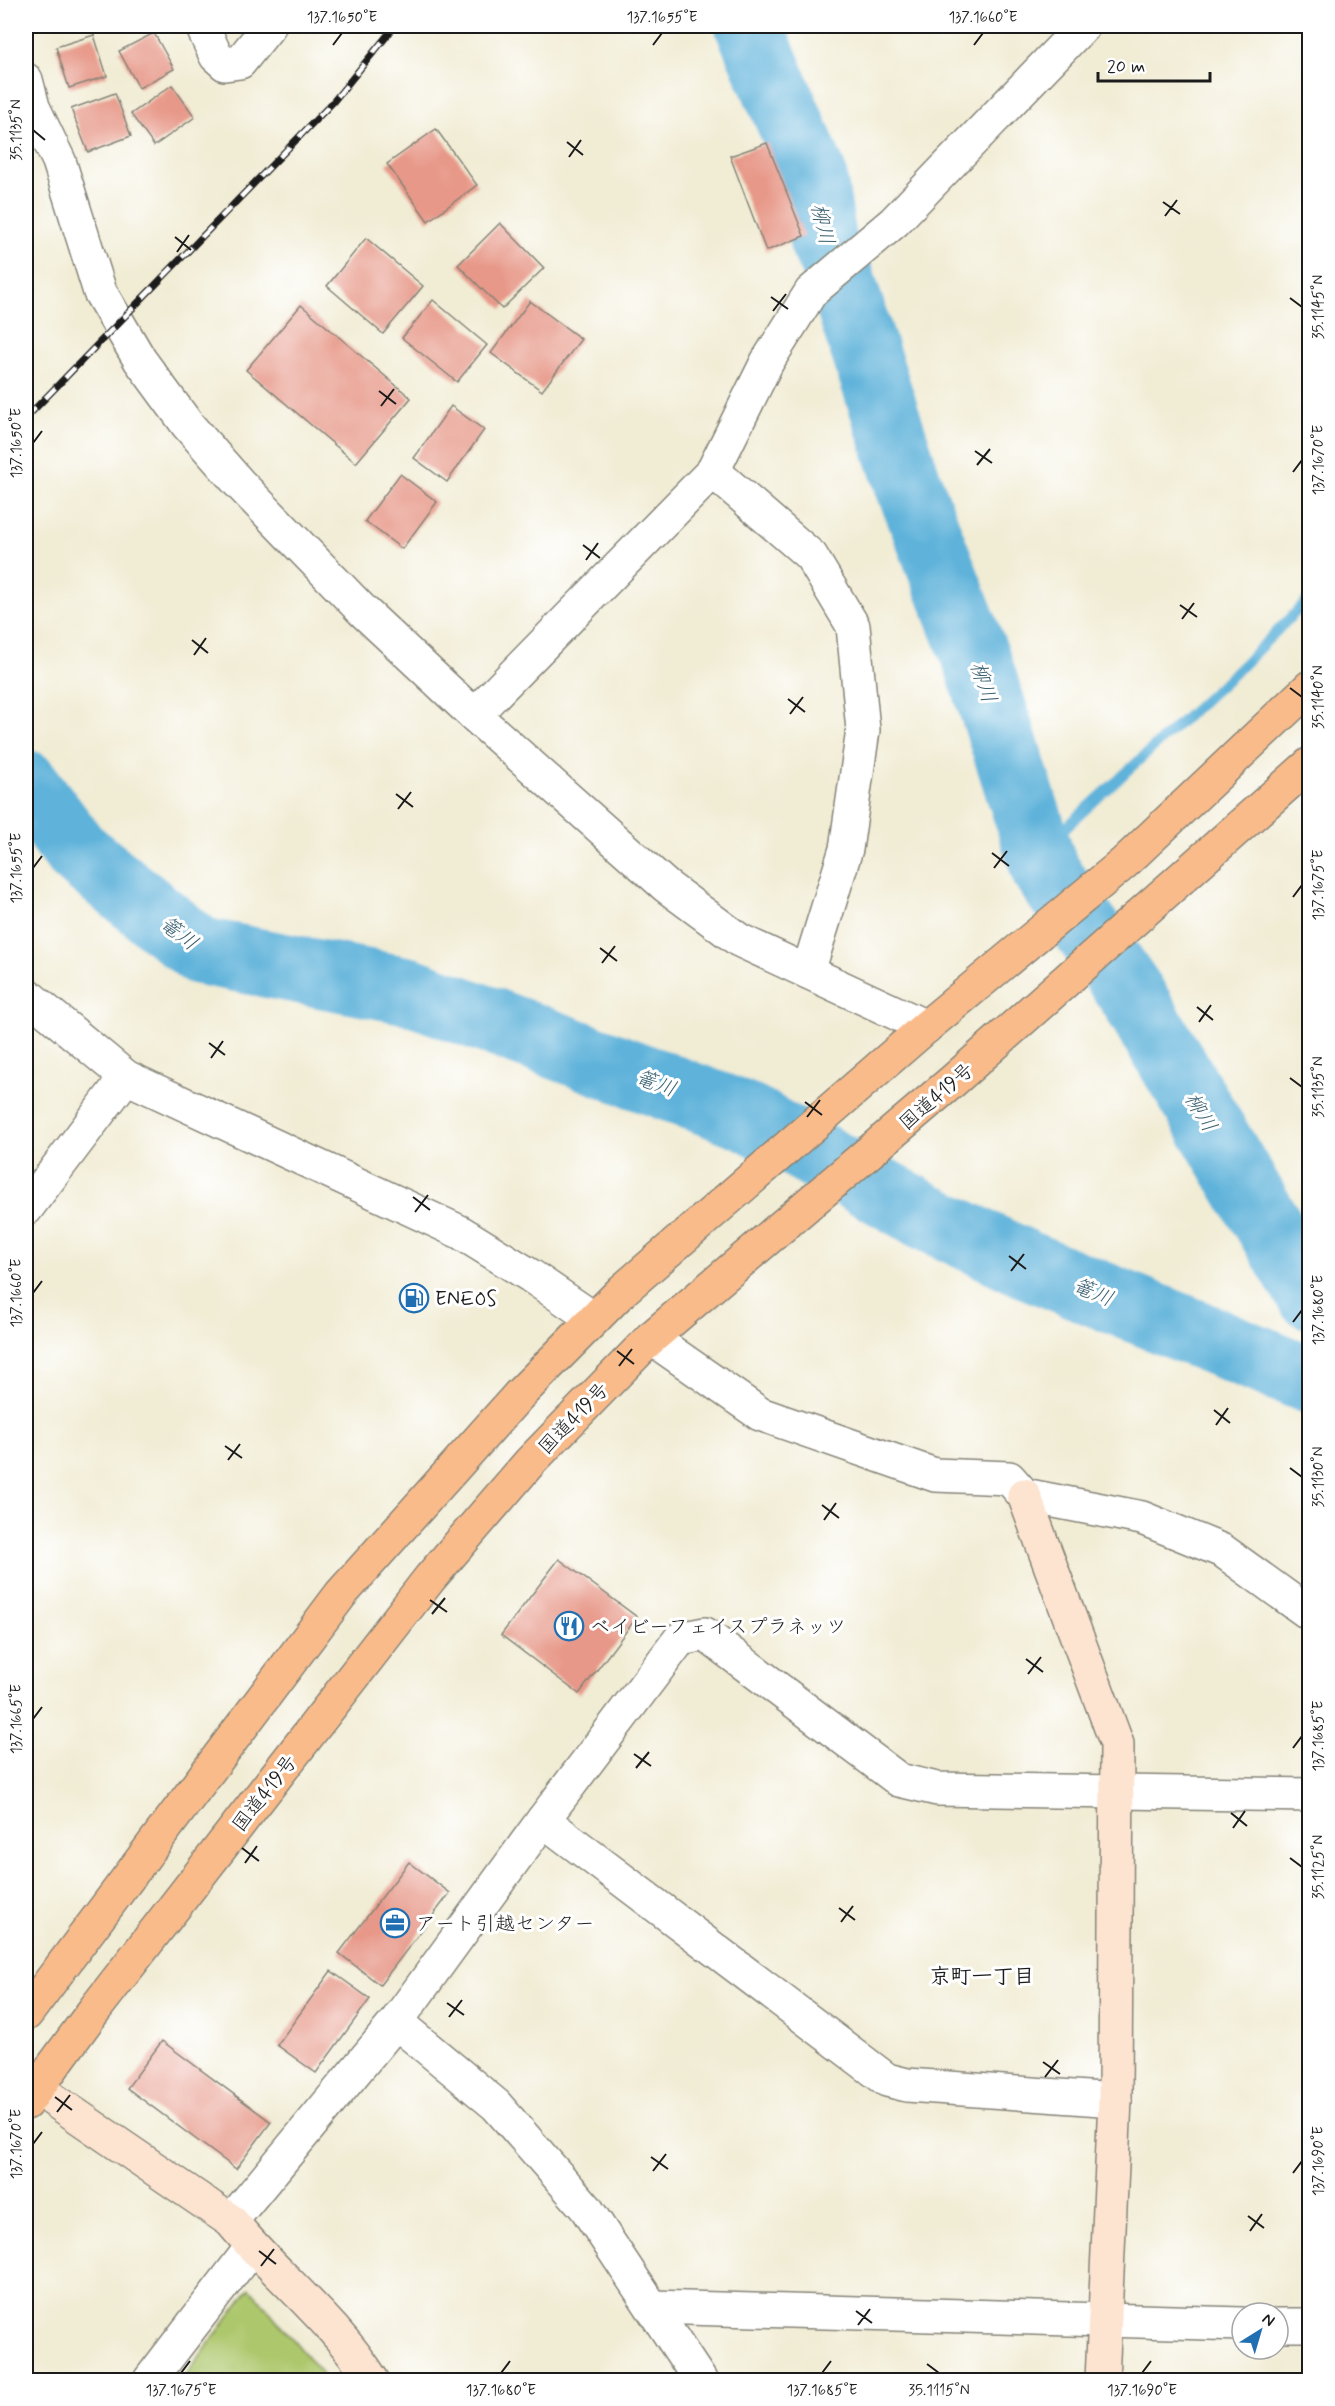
<svg xmlns="http://www.w3.org/2000/svg" width="1335" height="2406" font-family="Mynerve,'Klee One',sans-serif">
<style>
.green{fill:#adc76c;stroke:#647244;stroke-width:1.5}
.lines{fill:none;stroke-linecap:round;stroke-linejoin:round}
.stream{stroke:#5eb2da;stroke-width:10}
.river{stroke:#5eb2da;stroke-width:68}
.building{fill:#e79888}
.street-casing{stroke:#868478;stroke-width:36}
.secondary-casing{stroke:#868478;stroke-width:36}
.highway-casing{stroke:#868478;stroke-width:36}
.street{stroke:#fff;stroke-width:33}
.secondary{stroke:#fde4d1;stroke-width:33}
.highway{stroke:#fabb8b;stroke-width:33}
.rail-casing{stroke:#1c1c1c;stroke-width:7}
.rail{stroke:#fff;stroke-width:4.5;stroke-dasharray:14;stroke-linecap:butt}
.ticks{fill:none;stroke:#1c1c1c;stroke-width:2}
.labels{text-anchor:middle;stroke-width:6;stroke-linejoin:round;paint-order:stroke}
.street-label{font-size:20px;fill:#1c1c1c;stroke:#fff}
.poi-label{font-size:20px;fill:#1c1c1c;stroke:#fff;text-anchor:start}
.water-label{font-size:21px;font-style:italic;fill:#3a6071;stroke:#fff}
.neighbourhood-label{font-size:21px;font-weight:bold;fill:#1c1c1c;stroke:#fff}
.neatline{fill:none;stroke:#1c1c1c;stroke-width:2}
.ticks-label{font-size:15px;text-anchor:middle;fill:#1c1c1c}
</style>
<rect width="100%" height="100%" fill="#fff"/>
<filter id="ink" filterUnits="userSpaceOnUse"><feTurbulence type="fractalNoise" baseFrequency=".0167" numOctaves="2"/><feDisplacementMap in="SourceGraphic" scale="12" xChannelSelector="R" yChannelSelector="G"/><feConvolveMatrix kernelMatrix="1 2 1 2 8 2 1 2 1" color-interpolation-filters="sRGB"/></filter>
<filter id="wash" filterUnits="userSpaceOnUse"><feTurbulence type="fractalNoise" baseFrequency=".008" numOctaves="4" result="noise"/><feDisplacementMap in="SourceGraphic" scale="24" xChannelSelector="R" yChannelSelector="G"/><feGaussianBlur stdDeviation="1.35" result="paint"/><feColorMatrix in="noise" values="0 0 0 0 0 0 0 0 0 0 0 0 0 0 0 0 0 1.4 0 .05"/><feComposite in="paint" operator="in"/></filter>
<g filter="url(#wash)">
<rect width="100%" height="100%" fill="#f1ecd4"/>
<path class="green" d="M250 2288 327 2380H182Z"/>
<g class="lines">
<path class="stream" d="M1039 852 1240 668 1310 598"/>
<g class="river">
<path d="M749 26 813 175 823 241 841 279 909 486 978 663 1045 870 1132 995 1310 1295"/>
<path d="M26 784 76 851 200 951 410 991 748 1117 925 1216 1030 1266 1310 1380"/>
</g>
</g>
<g id="blocks">
<g class="building">
<path d="M154 33 174 69 139 88 119 51Z"/>
<path d="M94 35 107 76 69 88 56 47Z"/>
<path d="M172 85 195 117 154 146 131 114Z"/>
<path d="M115 93 131 136 88 152 71 109Z"/>
<path d="M436 129 477 185 428 221 387 164Z"/>
<path d="M767 143 804 236 766 251 730 156Z"/>
<path d="M500 223 544 268 502 309 458 265Z"/>
<path d="M366 238 423 286 383 334 327 286Z"/>
<path d="M433 300 487 345 457 382 402 338Z"/>
<path d="M530 301 581 339 542 391 491 353Z"/>
<path d="M301 305 411 398 356 463 246 370Z"/>
<path d="M451 406 484 430 447 482 414 458Z"/>
<path d="M400 474 437 502 402 549 365 521Z"/>
<path d="M559 1559 637 1617 579 1694 501 1635Z"/>
<path d="M409 1862 450 1893 380 1985 339 1953Z"/>
<path d="M331 1971 370 1999 316 2073 277 2045Z"/>
<path d="M162 2041 271 2122 236 2169 127 2088Z"/>
</g>
</g>
</g>
<g filter="url(#ink)">
<use href="#blocks" fill-opacity="0" stroke="#868478" stroke-width="1.5"/>
<g class="lines">
<g class="street-casing">
<g id="street">
<path d="M202 26 216 56 225 64 240 62 269 26"/>
<path d="M26 80 33 107 59 161 100 292 140 360 187 424 239 483 362 610 474 715 666 886 739 940 926 1027"/>
<path d="M713 471 811 556 853 626 863 730 846 849 808 972"/>
<path d="M474 715 713 471 767 362 811 292 894 222 1083 26"/>
<path d="M26 994 126 1077 460 1232 531 1276 594 1319"/>
<path d="M26 1209 126 1077"/>
<path d="M651 1338 760 1414 935 1475 1009 1478 1024 1495 1142 1518 1223 1551 1310 1614"/>
<path d="M543 1820 887 2080 907 2085 1115 2100"/>
<path d="M396 2022 496 2105 586 2208 700 2380"/>
<path d="M231 2221 396 2022 543 1820 680 1639 705 1634 899 1780 937 1789 1310 1795"/>
<path d="M652 2307 1242 2324"/>
<path d="M1278 2325H1310"/>
<path d="M150 2380 252 2247"/>
</g>
</g>
<g class="secondary-casing">
<g id="secondary">
<path d="M1024 1495 1117 1744 1115 2100 1102 2380"/>
<path d="M26 2081 231 2221C276 2276 334 2320 372 2380"/>
</g>
</g>
<g class="highway-casing">
<g id="highway">
<path d="M26 2014 341 1594 519 1395 623 1290 926 1027 1124 863 1310 687"/>
<path d="M26 2103 95 2009 430 1578 530 1462 651 1338 954 1080 1310 764"/>
</g>
</g>
<use href="#street" class="street"/>
<use href="#secondary" class="secondary"/>
<use href="#highway" class="highway"/>
<g class="rail-casing">
<path id="rail" d="M26 418 333 102 395 26"/>
</g>
<use href="#rail" class="rail"/>
</g>
</g>
<path class="ticks" d="M333 45 342 33M653 45 662 33M974 45 983 33M33 130 45 140M567 142 583 155M569 157 581 140M1163 202 1180 214M1165 216 1177 200M175 237 191 250M177 252 189 235M771 297 788 309M1290 298 1302 307M773 311 786 294M379 391 396 404M381 406 394 389M33 443 42 431M975 451 992 463M977 465 990 449M1293 472 1302 460M583 545 600 558M586 560 598 543M1180 605 1197 617M1182 619 1194 603M192 640 208 653M194 655 206 638M1290 688 1302 697M788 699 805 712M790 714 803 697M396 794 413 807M398 809 411 792M992 853 1009 866M33 868 42 856M994 868 1007 851M1293 897 1302 885M600 948 617 961M602 963 615 946M1197 1007 1213 1020M1199 1022 1211 1005M209 1043 225 1055M211 1058 223 1041M1290 1078 1302 1087M805 1102 822 1115M807 1117 820 1100M413 1197 430 1210M415 1212 428 1195M1009 1256 1026 1269M1011 1271 1024 1254M33 1293 42 1281M1293 1322 1302 1310M617 1351 634 1364M619 1366 632 1349M1214 1410 1230 1423M1216 1425 1228 1408M225 1446 242 1458M228 1460 240 1444M1290 1468 1302 1477M822 1505 839 1518M824 1520 836 1503M430 1600 447 1612M432 1614 445 1598M1026 1659 1043 1672M1028 1674 1041 1657M33 1719 42 1707M1293 1748 1302 1736M634 1754 651 1766M636 1768 649 1752M1231 1813 1247 1826M1233 1828 1245 1811M242 1848 259 1861M1290 1858 1302 1867M245 1863 257 1846M839 1908 855 1920M841 1922 853 1906M447 2003 464 2015M449 2017 462 2000M1043 2062 1060 2074M1045 2077 1058 2060M55 2097 72 2110M57 2112 70 2095M33 2144 42 2132M651 2157 668 2169M653 2171 666 2154M1293 2173 1302 2161M1248 2216 1264 2228M1250 2231 1262 2214M259 2251 276 2264M261 2266 274 2249M856 2311 872 2323M858 2325 870 2309M927 2364 939 2373M181 2373 190 2361M501 2373 510 2361M822 2373 831 2361M1142 2373 1151 2361"/>
<defs>
<g id="fuel-ring" transform="scale(1.5)"><circle r="9.5" fill="#fff" stroke="#1f6fb2" stroke-width="1.5"/><path d="M-5.5-6h7V0h2V4h1.3V-2.5L3-4.5l.8-.8L6-3V5H2.5V1h-1V6h-7ZM-4.2-4.7v3.2H.2V-4.7Z" fill="#1f6fb2"/></g>
<g id="restaurant-ring" transform="scale(1.5)"><circle r="9.5" fill="#fff" stroke="#1f6fb2" stroke-width="1.5"/><path d="M-5-6h1v4h1v-4h1v4h1v-4h1v5L-1.5 .5V6h-2V.5L-5-1ZM5-6V6H3V1.5H1.5Q1.5-4 5-6Z" fill="#1f6fb2"/></g>
<g id="office-ring" transform="scale(1.5)"><circle r="9.5" fill="#fff" stroke="#1f6fb2" stroke-width="1.5"/><path d="M-6-3h4V-5.5h4V-3h4V5H-6ZM-1-4.5V-3h2v-1.5ZM-6 0V1H6V0Z" fill="#1f6fb2"/></g>
</defs>
<g fill-rule="evenodd">
<use href="#fuel-ring" x="414" y="1298"/>
<use href="#restaurant-ring" x="569" y="1626"/>
<use href="#office-ring" x="395" y="1923"/>
</g>
<g class="labels">
<g class="street-label">
<text transform="translate(936 1096) rotate(-41)" y="7">国道419号</text>
<text transform="translate(573 1418) rotate(-46)" y="7">国道419号</text>
<text transform="translate(264 1793) rotate(-52)" y="7">国道419号</text>
</g>
<g class="poi-label">
<text x="435" y="1305">ENEOS</text>
<text x="590" y="1633">ベイビーフェイスプラネッツ</text>
<text x="416" y="1930">アート引越センター</text>
</g>
<g class="water-label">
<text transform="translate(823 224) rotate(77)" y="7">柳川</text>
<text transform="translate(984 682) rotate(72)" y="7">柳川</text>
<text transform="translate(179 933) rotate(37)" y="7">篭川</text>
<text transform="translate(656 1083) rotate(20)" y="7">篭川</text>
<text transform="translate(1201 1112) rotate(59)" y="7">柳川</text>
<text transform="translate(1093 1292) rotate(22)" y="7">篭川</text>
</g>
<g class="neighbourhood-label">
<text x="982" y="1983">京町一丁目</text>
</g>
</g>
<rect width="1335" height="2406" fill="none" stroke="#fff" stroke-width="66"/>
<g transform="translate(1260 2331) rotate(37)"><circle r="28" fill="#ffffff" stroke="#a4a4a4" stroke-width="1.5"/>
<path d="M0-4.5L10 22L0 15L-10 22Z" fill="#1f6fb2"/>
<text y="-9" font-size="16" font-weight="bold" text-anchor="middle" fill="#1c1c1c">N</text>
</g>
<path d="M1098 72v9h112v-9" fill="none" stroke="#1c1c1c" stroke-width="3"/>
<text x="1107" y="72" font-size="18" fill="#1c1c1c" stroke="#ffffff" stroke-width="4.5" paint-order="stroke">20 m</text>
<rect x="33" y="33" width="1269" height="2340" class="neatline"/>
<g class="ticks-label">
<text x="342" y="22">137.1650°E</text>
<text x="662" y="22">137.1655°E</text>
<text x="983" y="22">137.1660°E</text>
<text transform="translate(16 130) rotate(-90)" y="5">35.1135°N</text>
<text transform="translate(1318 307) rotate(-90)" y="5">35.1145°N</text>
<text transform="translate(16 443) rotate(-90)" y="5">137.1650°E</text>
<text transform="translate(1318 460) rotate(-90)" y="5">137.1670°E</text>
<text transform="translate(1318 697) rotate(-90)" y="5">35.1140°N</text>
<text transform="translate(16 868) rotate(-90)" y="5">137.1655°E</text>
<text transform="translate(1318 885) rotate(-90)" y="5">137.1675°E</text>
<text transform="translate(1318 1087) rotate(-90)" y="5">35.1135°N</text>
<text transform="translate(16 1293) rotate(-90)" y="5">137.1660°E</text>
<text transform="translate(1318 1310) rotate(-90)" y="5">137.1680°E</text>
<text transform="translate(1318 1477) rotate(-90)" y="5">35.1130°N</text>
<text transform="translate(16 1719) rotate(-90)" y="5">137.1665°E</text>
<text transform="translate(1318 1736) rotate(-90)" y="5">137.1685°E</text>
<text transform="translate(1318 1867) rotate(-90)" y="5">35.1125°N</text>
<text transform="translate(16 2144) rotate(-90)" y="5">137.1670°E</text>
<text transform="translate(1318 2161) rotate(-90)" y="5">137.1690°E</text>
<text x="181" y="2395">137.1675°E</text>
<text x="501" y="2395">137.1680°E</text>
<text x="822" y="2395">137.1685°E</text>
<text x="939" y="2395">35.1115°N</text>
<text x="1142" y="2395">137.1690°E</text>
</g>
</svg>
